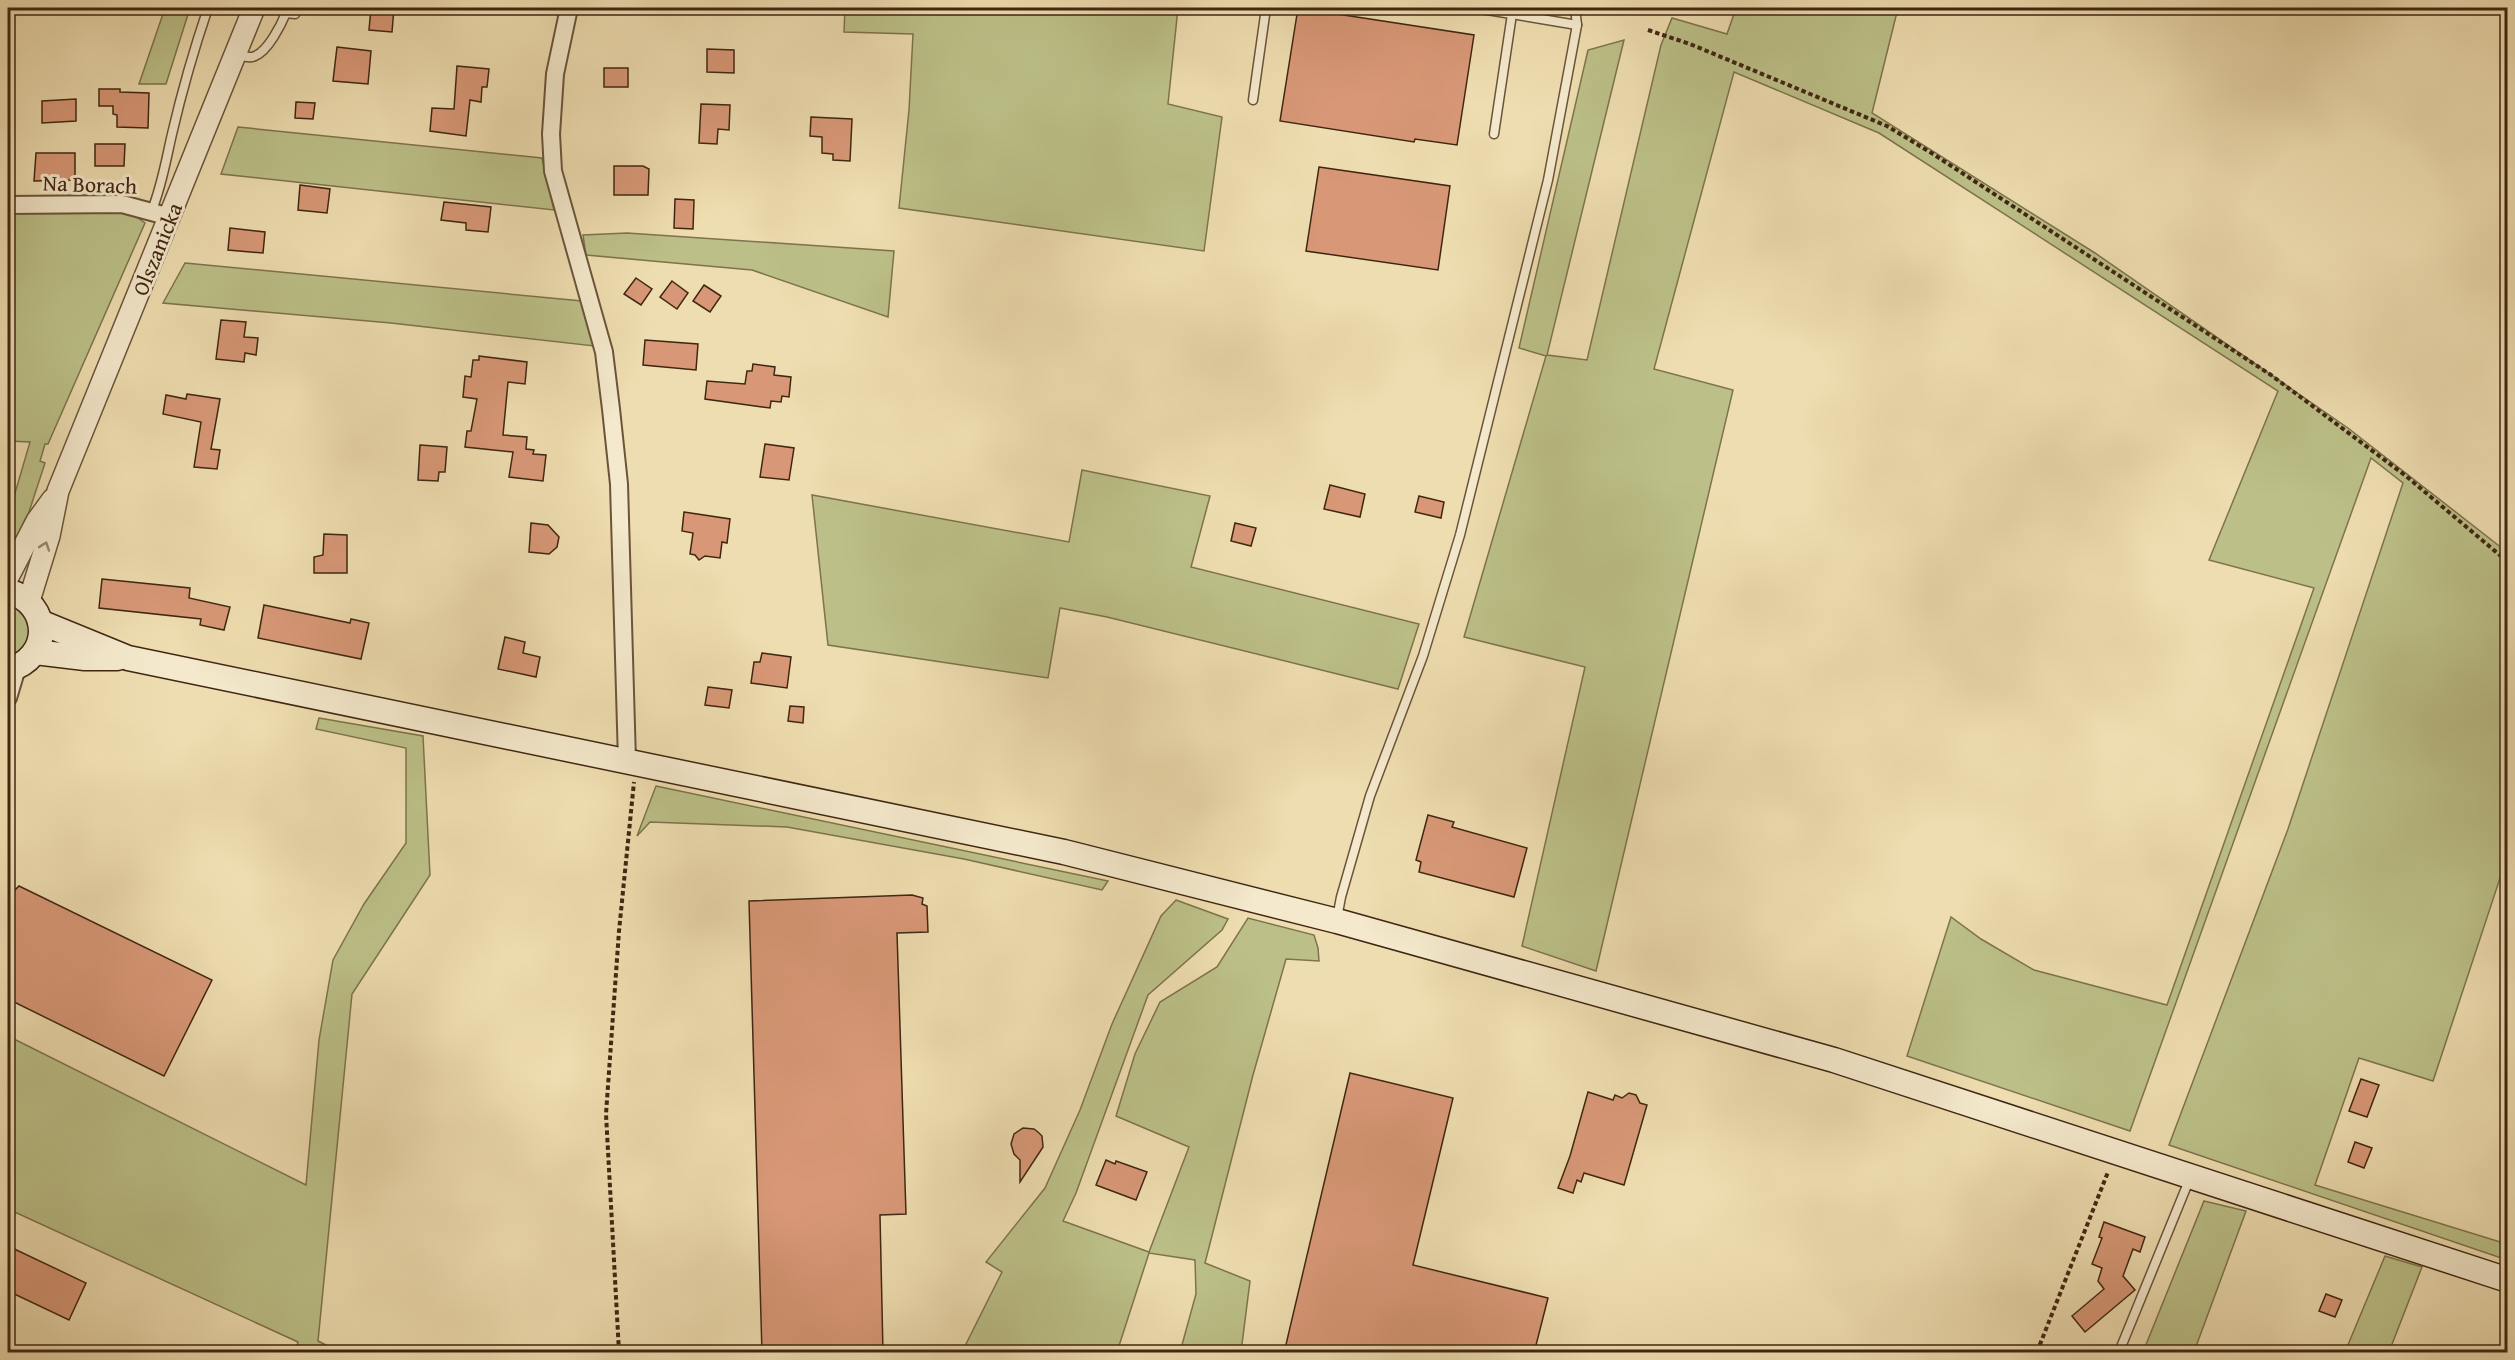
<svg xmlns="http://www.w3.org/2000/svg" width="2515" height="1360" font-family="'Gentium Book Plus',serif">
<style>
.green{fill:#bcc088;stroke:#7e734d;stroke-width:1.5}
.building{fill:#d89877;stroke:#402612;stroke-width:1.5}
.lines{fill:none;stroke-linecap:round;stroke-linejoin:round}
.service-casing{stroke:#6c543a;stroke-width:11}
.minor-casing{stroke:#6c543a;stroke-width:20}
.tertiary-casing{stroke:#6c543a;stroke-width:24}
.secondary-casing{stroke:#402612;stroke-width:27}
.path{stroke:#402612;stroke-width:4;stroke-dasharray:4.5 3;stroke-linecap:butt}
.service{stroke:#f4e9cc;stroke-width:8}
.minor{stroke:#f4e9cc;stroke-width:16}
.tertiary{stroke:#f4e9cc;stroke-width:21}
.secondary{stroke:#f4e9cc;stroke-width:24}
.oneway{stroke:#9a886f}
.labels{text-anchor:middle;stroke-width:6;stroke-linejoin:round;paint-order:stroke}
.street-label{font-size:22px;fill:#402612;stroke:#f4e9cc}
</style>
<rect width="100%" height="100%" fill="#eeddb0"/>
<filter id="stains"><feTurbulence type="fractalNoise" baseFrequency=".00333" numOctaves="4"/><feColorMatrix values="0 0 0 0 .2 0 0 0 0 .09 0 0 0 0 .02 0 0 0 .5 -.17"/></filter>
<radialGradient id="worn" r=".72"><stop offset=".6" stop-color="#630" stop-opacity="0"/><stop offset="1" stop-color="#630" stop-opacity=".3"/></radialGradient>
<g class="green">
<path d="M165 8H190L166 84H139Z"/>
<path d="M845 8H1178L1168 104 1222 117 1204 251 899 208 909 110 913 34 844 32Z"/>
<path d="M1736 8H1898L1872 113 2095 253 2348 428 2507 552V857L2433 1081 2359 1058 2315 1185 2507 1244V1260L2169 1145 2288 829 2403 483 2371 458 2130 1131 1907 1056 1951 917 1981 939 2034 970 2167 1005 2314 588 2209 560 2278 391 1879 133 1734 72 1654 369 1733 390 1596 971 1522 946 1585 667 1464 637 1546 356 1519 348 1588 50 1624 40 1547 355 1587 360 1661 45 1672 18 1727 34Z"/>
<path d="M238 127 542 158 554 210 221 174Z"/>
<path d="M8 213H131L145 223 48 444H45L40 461 45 463 29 512 8 554V517L30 442 8 441Z"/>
<path d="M627 233 894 251 888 317 752 270 586 255 583 235Z"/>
<path d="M185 263 582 301 594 346 391 323 163 303Z"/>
<path d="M1082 470 1210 496 1191 567 1419 624 1398 689 1107 617 1060 608 1048 678 828 645 812 495 1069 542Z"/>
<path d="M8 602C37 617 38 643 8 658Z"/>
<path d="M319 718 423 736 430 875 352 994 318 1341 340 1352H295L298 1342 8 1209V1036L306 1185 319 1040 333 960 364 904 406 843V748L316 729Z"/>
<path d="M656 786 1108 881 1102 890 964 859 787 827 650 822 637 836Z"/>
<path d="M1176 900 1228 919 1222 930 1148 995 1076 1193 1063 1221 1149 1252 1189 1147 1116 1116 1135 1054 1160 1002 1217 967 1248 918 1314 935 1318 948 1319 961 1286 959 1253 1075 1205 1263 1250 1281 1241 1352H1180L1196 1294 1195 1260 1149 1253 1117 1352H962L1002 1272 986 1262 1045 1188 1080 1110 1112 1024 1161 916Z"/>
<path d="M2204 1201 2246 1211 2194 1352H2143Z"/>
<path d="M2385 1256 2422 1267 2389 1352H2345Z"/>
</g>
<g class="building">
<path d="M371 8H394L392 32 369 30Z"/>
<path d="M1298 8 1474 35 1457 145 1415 139 1414 142 1280 121Z"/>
<path d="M337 47 371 51 368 84 333 81Z"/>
<path d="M707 49 734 50V73L707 72Z"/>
<path d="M457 66 489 69 487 87H482L481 102 470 100 466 136 430 131 432 108 454 109Z"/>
<rect x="604" y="68" width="24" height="19"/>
<path d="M99 89H120V92L149 93 148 128 117 127V115L113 114V106H99Z"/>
<path d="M76 99V121L42 123V101Z"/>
<path d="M296 102 315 103 313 119 295 118Z"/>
<path d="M701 104 730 105 729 130 718 129 717 144 699 143Z"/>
<path d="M811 117 852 119 850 161 833 160V154L822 153V137L810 136Z"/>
<path d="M95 144H125L124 166H95Z"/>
<path d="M36 153H75V180L34 181Z"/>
<path d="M614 166H643L649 169 648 195H614Z"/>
<path d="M1319 167 1450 186 1438 270 1306 251Z"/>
<path d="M300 185 330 189 327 213 298 210Z"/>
<path d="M675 199 694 200 693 229 674 228Z"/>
<path d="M444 202 491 207 488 232 466 230V223L441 220Z"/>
<path d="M230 228 265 232 263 253 228 250Z"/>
<path d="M636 278 652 289 641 305 624 294Z"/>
<path d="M672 281 688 293 677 309 660 297Z"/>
<path d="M704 285 721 296 710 312 693 301Z"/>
<path d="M221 320 246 322 244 337 258 338 256 355 245 353 244 362 216 359Z"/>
<path d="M645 340 698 344 696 370 643 365Z"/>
<path d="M479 356 527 362 525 384 508 382 503 435 527 437 526 449 534 450 533 454 546 455 543 481 509 477 513 452 465 447 467 431H471L477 399 463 397 465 376 471 377 473 360H479Z"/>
<path d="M753 364 775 367 774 375 791 377 789 397 782 396 781 402 771 401 770 408 705 399 707 381 745 384 747 371H752Z"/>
<path d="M187 394 220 399 211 449 220 450 217 469 194 467 201 422 163 414 166 395 186 399Z"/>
<path d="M765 444 794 448 789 480 760 477Z"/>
<path d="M420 445 447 447 445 472H439L438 481 418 480Z"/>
<path d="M1330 485 1365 494 1360 517 1324 509Z"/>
<path d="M1419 496 1444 502 1441 518 1415 512Z"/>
<path d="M684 512 730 519 727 543 722 542 720 558 705 556 699 560 695 555 690 554 693 533 682 531Z"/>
<path d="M531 523 548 525 559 537 557 547 549 554 529 552Z"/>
<path d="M1235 523 1256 528 1251 546 1231 541Z"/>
<path d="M324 534 347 535V573H314V557L323 555Z"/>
<path d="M102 579 190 588 189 598 230 607 224 630 200 625 201 619 99 608Z"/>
<path d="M264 605 350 623 351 619 369 623 361 659 258 638Z"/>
<path d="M505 637 525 642 523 653 540 657 536 677 498 669Z"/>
<path d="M762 653 791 657 787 688 751 683 754 662H760Z"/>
<path d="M708 687 732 690 729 708 705 705Z"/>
<path d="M790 706 804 707 803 723 788 721Z"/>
<path d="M1428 815 1454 822 1452 827 1527 848 1514 897 1419 872 1421 862 1416 860Z"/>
<path d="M19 886 212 980 164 1076 8 999V897Z"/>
<path d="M912 895 923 898 922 904 927 906 928 932 897 933 906 1214 880 1215 883 1353H762L749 901Z"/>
<path d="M1350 1073 1453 1098 1413 1265 1548 1298 1534 1353H1284Z"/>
<path d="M2361 1079 2379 1085 2367 1117 2349 1111Z"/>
<path d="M1588 1092 1613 1100 1615 1095 1622 1098 1629 1093 1636 1095 1640 1103 1647 1105 1624 1185 1584 1173 1581 1182 1577 1180 1573 1193 1558 1188 1570 1156Z"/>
<path d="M1023 1128 1034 1129 1038 1132 1042 1136 1043 1147 1020 1182V1160L1014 1154 1011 1144 1014 1134Z"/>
<path d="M2355 1142 2372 1148 2364 1168 2348 1162Z"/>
<path d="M1106 1160 1115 1164 1116 1161 1147 1172 1136 1200 1096 1185Z"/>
<path d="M2104 1222 2145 1237 2140 1252 2133 1249 2123 1276 2135 1290 2085 1332 2072 1316 2104 1289 2098 1281 2102 1268 2092 1264 2102 1238 2099 1237Z"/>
<path d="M8 1246 86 1283 69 1320 8 1291Z"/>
<path d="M2326 1294 2342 1300 2335 1317 2319 1311Z"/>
</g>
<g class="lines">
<g class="service-casing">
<g id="service">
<path d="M1475 8 1577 25"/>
<path d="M236 54C243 56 249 59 255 56 268 51 281 25 286 13L295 14"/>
<path d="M1253 100 1266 8"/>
<path d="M1494 134 1512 14"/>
<path d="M152 210C162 185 166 160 172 134 182 91 194 49 208 8"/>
<path d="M1337 918 1341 897 1370 796 1423 656 1460 535 1548 180 1577 25 1575 8"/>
<path d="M2119 1352 2190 1178"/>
</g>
</g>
<g class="minor-casing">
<g id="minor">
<path d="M569 8 555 74 551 134 553 171 604 352 611 409 619 484 627 761"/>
<path d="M8 205 122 204 170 217"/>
<path d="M8 698 17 668"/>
</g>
</g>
<g class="tertiary-casing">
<g id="tertiary">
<path d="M8 577 37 521 53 499"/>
<path d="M29 601 49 536 58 491 254 8"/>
</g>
</g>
<g class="secondary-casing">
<g id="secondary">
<path d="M8 591C52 604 52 658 8 670"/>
<path d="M40 622 128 658 1064 852 1337 921 1834 1060 2508 1280"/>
<path d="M35 652 85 658H117"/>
</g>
</g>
<g class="path">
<path d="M1648 30 1690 44 1887 126 1933 154 2271 375 2406 476 2508 562"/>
<path d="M619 1352 606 1114 619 931 634 782"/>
<path d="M2037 1352 2108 1172"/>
</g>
<use href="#service" class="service"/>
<use href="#minor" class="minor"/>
<use href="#tertiary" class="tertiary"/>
<use href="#secondary" class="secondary"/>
</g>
<defs><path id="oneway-chevron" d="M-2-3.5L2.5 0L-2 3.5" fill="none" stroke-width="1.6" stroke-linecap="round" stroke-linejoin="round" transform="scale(1.5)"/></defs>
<use class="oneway" href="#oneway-chevron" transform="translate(45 546) rotate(-71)"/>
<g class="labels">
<g class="street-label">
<text transform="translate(90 184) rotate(2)" y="8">Na Borach</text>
<text transform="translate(157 249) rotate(-68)" y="8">Olszanicka</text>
</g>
</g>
<rect width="2515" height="1360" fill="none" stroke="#eeddb0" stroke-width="30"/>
<rect x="9" y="9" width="2497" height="1342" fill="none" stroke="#402612" stroke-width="3"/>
<rect x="15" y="15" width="2485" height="1330" fill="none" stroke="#402612" stroke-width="1.5"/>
<rect width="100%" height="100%" filter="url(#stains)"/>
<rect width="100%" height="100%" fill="url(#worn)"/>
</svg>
